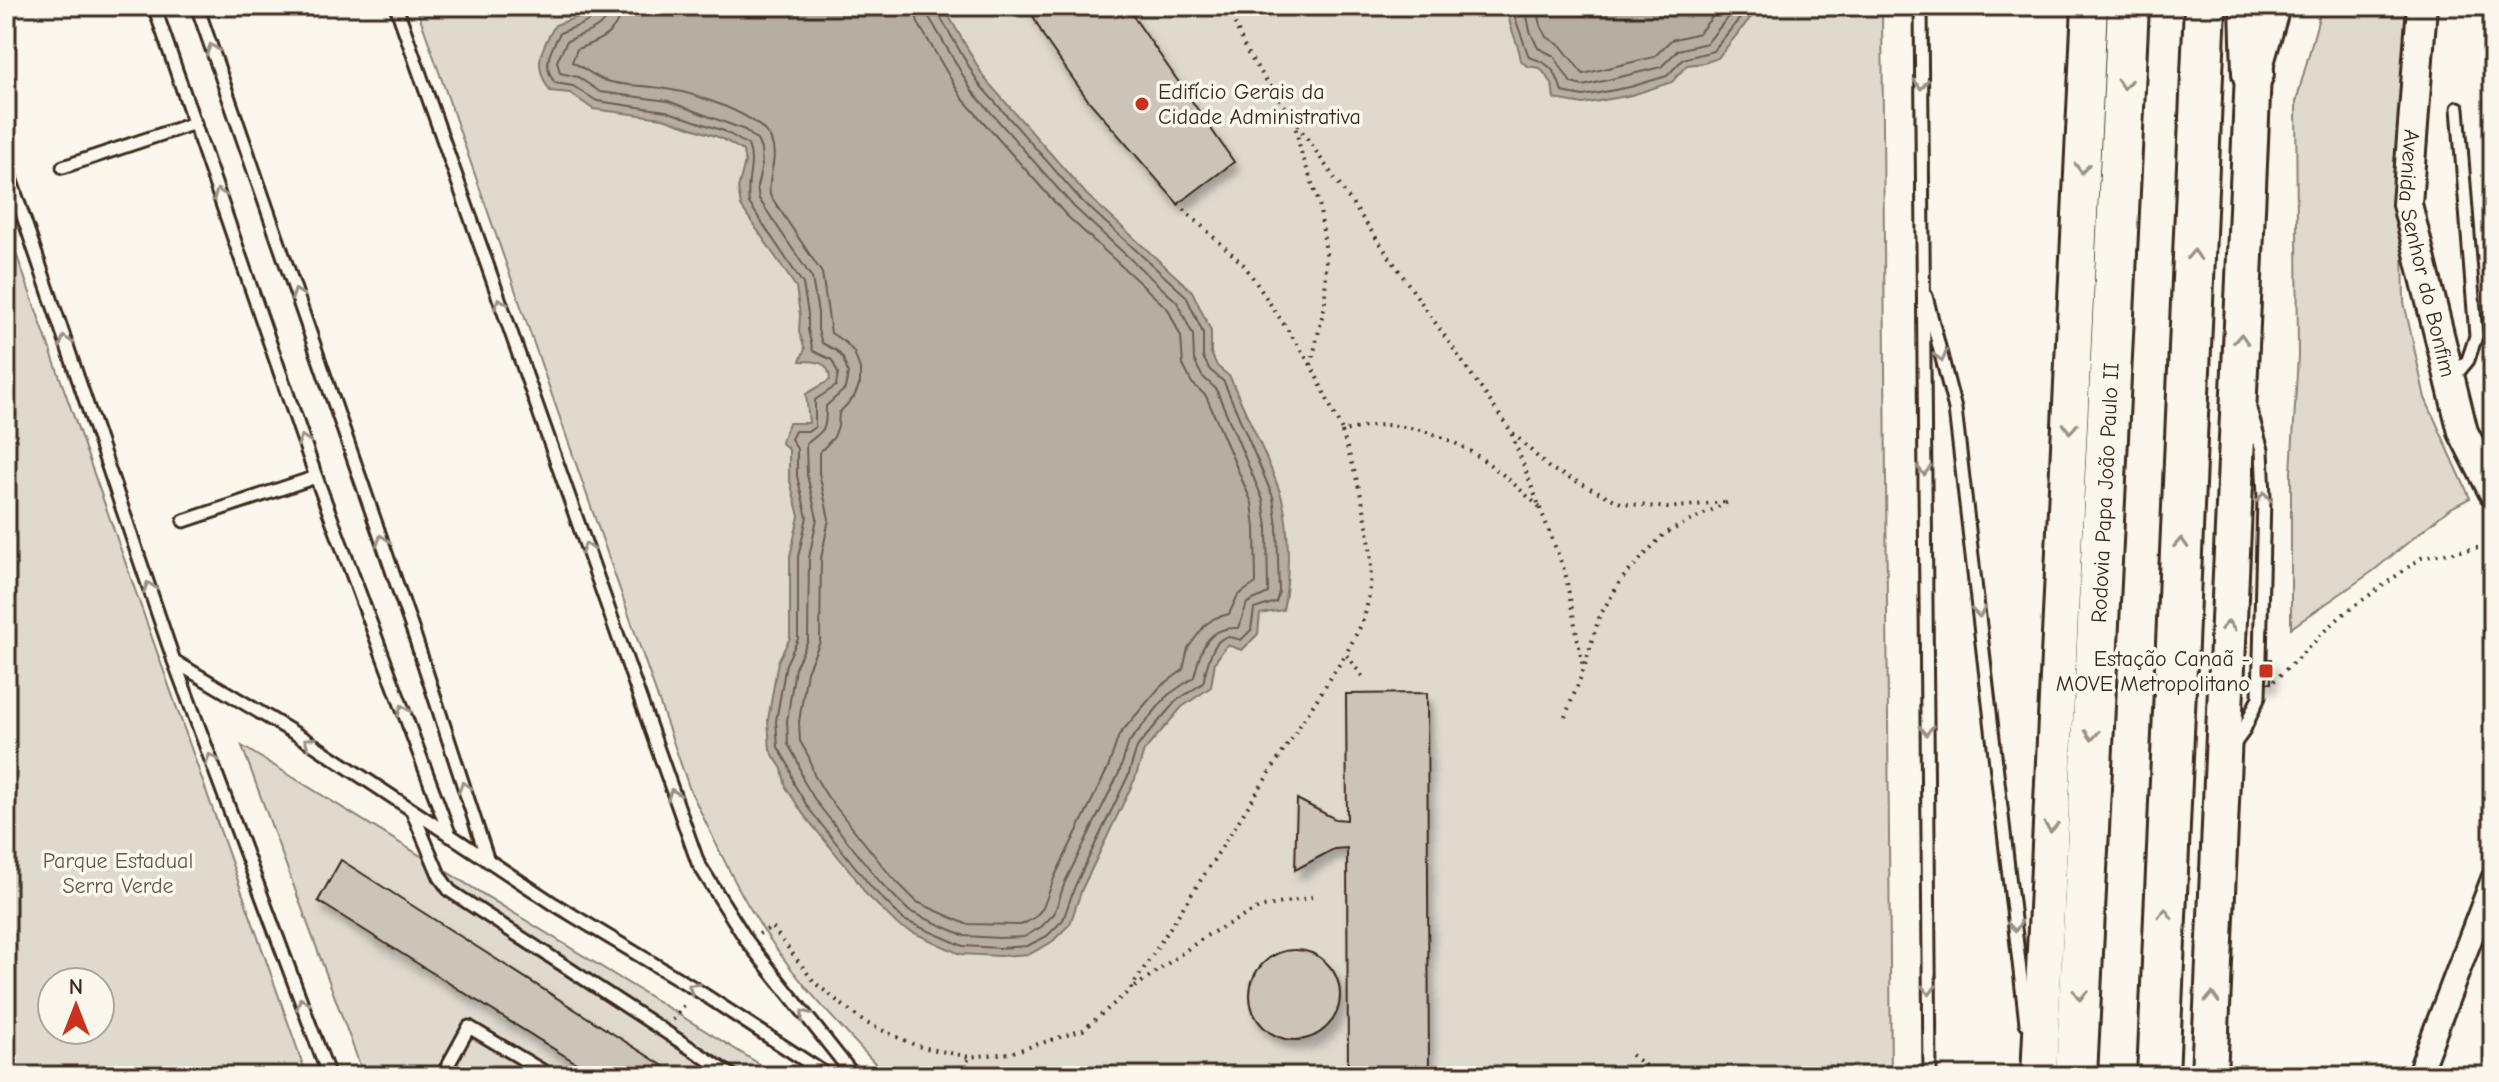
<svg xmlns="http://www.w3.org/2000/svg" width="2499" height="1082" font-family="'Comic Neue',sans-serif">
<style>
.green{fill:#dfd9ce;stroke:#8d8276;stroke-width:2;fill-rule:evenodd}
.water{fill:#b6aea2;stroke:#85796d;stroke-width:2}
.lines{fill:none;stroke-linecap:round;stroke-linejoin:round}
.shore{stroke:#6c5f53;stroke-width:2}
.building{fill:#ccc4b9;stroke:#3b2a1e;stroke-width:2;filter:url(#shadow)}
.service-casing{stroke:#3b2a1e;stroke-width:17}
.minor-casing{stroke:#3b2a1e;stroke-width:28}
.tertiary-casing{stroke:#3b2a1e;stroke-width:34}
.primary-casing{stroke:#3b2a1e;stroke-width:40}
.motorway-casing{stroke:#3b2a1e;stroke-width:46}
.path{stroke:#3b2a1e;stroke-width:4;stroke-dasharray:2 6;stroke-linecap:butt}
.service{stroke:#fbf7ec;stroke-width:11}
.minor{stroke:#fbf7ec;stroke-width:22}
.tertiary{stroke:#fbf7ec;stroke-width:28}
.primary{stroke:#fbf7ec;stroke-width:34}
.motorway{stroke:#fbf7ec;stroke-width:40}
.oneway{stroke:#9b9085}
.poi-dot{fill:#c8321e;stroke:#fbf7ec;stroke-width:3}
.labels{text-anchor:middle;stroke-width:7;stroke-linejoin:round;paint-order:stroke}
.poi-label{font-size:22px;fill:#3b2a1e;stroke:#fbf7ec;text-anchor:start}
.street-label{font-size:22px;fill:#3b2a1e;stroke:#fbf7ec}
.park-label{font-size:22px;fill:#64564a;stroke:#fbf7ec}
</style>
<defs>
<filter id="shadow"><feDropShadow dx="5" dy="9" stdDeviation="4" flood-color="#0004"/></filter>
</defs>
<rect width="100%" height="100%" fill="#fbf7ec"/>
<filter id="ink" filterUnits="userSpaceOnUse"><feTurbulence type="fractalNoise" baseFrequency=".0125" numOctaves="2"/><feDisplacementMap in="SourceGraphic" scale="16" xChannelSelector="R" yChannelSelector="G"/><feConvolveMatrix kernelMatrix="1 2 1 2 8 2 1 2 1" color-interpolation-filters="sRGB"/></filter>
<g filter="url(#ink)">
<g class="green">
<path d="M416 6H1882L1891 1076H887C838 1024 787 972 751 910 728 872 710 830 690 790Z"/>
<path d="M2322 6H2406L2401 139 2404 302 2425 398 2470 498 2449 509 2373 571 2291 628V472L2298 356 2296 102Z"/>
<path d="M6 225 307 1076H6ZM52 982H100V1030H52Z"/>
<path d="M242 746 779 1076H364Z"/>
</g>
<g class="water">
<path d="M595 6H943L985 79 1087 195 1192 291 1211 331V353L1217 366 1230 377C1246 415 1266 453 1280 492 1290 522 1290 580 1283 610L1260 614 1258 634 1242 650 1227 645 1215 662 1211 687 1182 707 1144 751 1135 779 1082 889 1070 924 1052 942 1030 954 1000 956 960 954 899 926 866 894 851 872 803 814 786 787 782 769 770 750 768 720 778 661 790 638V556L799 516 789 477V450L781 442 789 423H809L806 394 830 380C830 361 816 361 800 361L805 349 799 332 800 315 796 287 741 206 738 188 745 162 743 151 721 138 663 118 593 109 570 93 550 91C532 64 541 51 555 25L586 14Z"/>
<path d="M1508 6H1760L1718 58 1704 63 1687 65 1672 82 1632 95 1583 104 1554 99 1552 83 1540 68 1527 66 1521 61C1519 41 1507 27 1508 6Z"/>
</g>
<g class="lines">
<g class="shore">
<path d="M599 6C596 24 574 26 560 33 551 50 541 65 555 83L573 86 597 101 666 111 724 131 748 145C756 164 745 180 749 203L803 284 808 314V330L813 351 832 360 838 373 836 386 815 400V427L809 431H795L791 439 797 449V476L807 517 798 557V639L786 664 776 721 778 747 789 766 794 784 809 809 873 889 904 920 963 946 1000 948 1027 946 1047 936 1063 920 1075 886 1128 776 1137 747 1176 701 1203 683C1206 671 1211 638 1228 637 1233 637 1237 639 1241 640L1251 630 1254 609 1276 602 1279 592 1277 526 1273 497 1224 382 1210 370 1203 357V333L1186 296 1081 200 979 84 938 13 937 6"/>
<path d="M609 6C607 30 585 32 567 41L557 61 560 73 578 77 600 92 668 101 745 130 757 140 761 149 762 165 757 187 759 199 812 278 818 313V330L822 343 837 351 843 358 848 373 845 389 826 406C826 432 825 429 806 444L807 475 817 518 809 558 808 640 795 668 787 721 788 744 798 762 803 780 817 803 880 882 909 911 965 936 999 938 1024 937 1041 927 1054 914 1065 882 1119 773 1129 742 1168 695 1194 677C1201 650 1206 626 1239 628L1247 603 1268 593 1267 527 1263 500 1216 389 1202 376 1194 360 1193 335 1177 302 1074 207 972 91 929 17 927 6"/>
<path d="M621 6C620 33 599 41 577 49L572 62C583 67 593 76 604 80 623 87 647 85 666 89 693 93 760 114 771 140 779 160 767 176 770 195L822 273 831 333 846 343 854 352 860 369V383L854 397 839 413 838 426 834 437 819 453V473L829 519 821 559 820 642 807 671 799 722 800 741 809 757 814 775 827 796 890 875 917 902 966 924 1021 925 1034 918 1043 908 1055 876 1108 768 1119 735 1160 687 1183 670 1188 648 1205 625 1215 618 1229 614 1238 595 1256 583 1255 528 1252 503 1206 396 1192 383 1183 365 1181 337 1168 309 1066 215 962 98 918 23 915 6"/>
<path d="M1515 6V18L1529 57C1550 63 1556 70 1562 92L1583 96 1630 87 1667 76 1683 59 1713 51 1750 6"/>
<path d="M1525 6 1530 31 1538 48 1554 56 1571 83 1583 86 1661 67 1678 50 1707 43 1737 6"/>
<path d="M1537 6 1541 26 1547 37 1561 46 1583 74 1654 57 1671 40 1699 33 1721 6"/>
</g>
</g>
<g class="building">
<path d="M1028 6H1126L1234 162 1178 204 1088 100 1045 39Z"/>
<rect x="2262" y="659" width="9" height="24"/>
<path d="M1427 693 1429 1076H1348L1347 848 1334 849 1295 870 1297 799 1335 819 1347 820 1346 694Z"/>
<path d="M341 860 679 1076H597L318 901Z"/>
<circle cx="1295" cy="995" r="45"/>
</g>
<g class="lines">
<g class="service-casing">
<g id="service">
<path d="M154 6 316 477 450 836"/>
<path d="M197 6 415 637 488 861"/>
<path d="M396 6 698 863 747 941 854 1076"/>
<path d="M1921 6 1930 1076"/>
<path d="M6 166 174 661 329 1076"/>
<path d="M63 167 195 123"/>
<path d="M1926 296 1955 409 2026 1023"/>
<path d="M2454 377 2468 360 2476 336 2458 108"/>
<path d="M184 521 316 477"/>
<path d="M174 661 311 743 554 904 697 990 829 1076"/>
<path d="M2232 747 2243 732 2259 697 2264 498 2262 450 2250 409"/>
<path d="M413 813 440 877 450 891 733 1076"/>
<path d="M442 1076 469 1027 551 1076"/>
</g>
</g>
<g class="minor-casing">
<path id="minor" d="M2418 1076 2493 879"/>
</g>
<g class="tertiary-casing">
<g id="tertiary">
<path id="s1" d="M2422 6 2407 204 2463 432 2493 491"/>
</g>
</g>
<g class="primary-casing">
<g id="primary">
<path d="M2039 1076 2090 6"/>
<path d="M2209 1076 2253 73 2272 6"/>
</g>
</g>
<g class="motorway-casing">
<g id="motorway">
<path d="M2251 6 2253 73"/>
<path id="s2" d="M2076 1076 2128 6"/>
<path d="M2158 1076 2205 6"/>
</g>
</g>
<g class="path">
<path d="M1294 121 1301 152 1319 203 1326 253 1325 304 1311 365"/>
<path d="M1178 204 1245 266 1311 365 1342 431C1356 429 1371 425 1385 425 1451 428 1495 465 1540 508L1510 430 1246 51 1228 6"/>
<path d="M1342 432C1361 491 1381 553 1365 614 1361 628 1352 641 1346 654L1365 680"/>
<path d="M1513 433 1549 468 1621 503 1667 508 1725 502"/>
<path d="M1540 508 1565 572 1583 667"/>
<path d="M2274 681 2342 615 2421 558 2493 545"/>
<path d="M1565 717 1584 669 1599 617 1621 580 1664 534 1728 502"/>
<path d="M759 934 772 927 815 983 864 1022 917 1046 969 1057 1010 1053 1083 1030 1130 990 1346 654"/>
<path d="M1135 987 1206 936 1259 908 1312 897"/>
<path d="M673 1020 687 1002"/>
<path d="M1631 1055 1659 1076"/>
<path d="M962 1076 969 1057"/>
</g>
<use href="#service" class="service"/>
<use href="#minor" class="minor"/>
<use href="#tertiary" class="tertiary"/>
<use href="#primary" class="primary"/>
<use href="#motorway" class="motorway"/>
</g>
<defs><path id="oneway-chevron" d="M-2-3.5L2.5 0L-2 3.5" fill="none" stroke-width="1.6" stroke-linecap="round" stroke-linejoin="round" transform="scale(2)"/></defs>
<g class="oneway">
<use href="#oneway-chevron" transform="translate(212 49) rotate(-109)"/>
<use href="#oneway-chevron" transform="translate(1921 84) rotate(90)"/>
<use href="#oneway-chevron" transform="translate(2124 84) rotate(93)"/>
<use href="#oneway-chevron" transform="translate(2082 168) rotate(93)"/>
<use href="#oneway-chevron" transform="translate(219 194) rotate(-109)"/>
<use href="#oneway-chevron" transform="translate(2194 255) rotate(-87)"/>
<use href="#oneway-chevron" transform="translate(297 294) rotate(-109)"/>
<use href="#oneway-chevron" transform="translate(500 303) rotate(-109)"/>
<use href="#oneway-chevron" transform="translate(2241 339) rotate(-87)"/>
<use href="#oneway-chevron" transform="translate(65 341) rotate(-109)"/>
<use href="#oneway-chevron" transform="translate(1941 356) rotate(75)"/>
<use href="#oneway-chevron" transform="translate(2070 428) rotate(93)"/>
<use href="#oneway-chevron" transform="translate(303 440) rotate(-109)"/>
<use href="#oneway-chevron" transform="translate(1924 470) rotate(89)"/>
<use href="#oneway-chevron" transform="translate(2264 497) rotate(-91)"/>
<use href="#oneway-chevron" transform="translate(382 540) rotate(-109)"/>
<use href="#oneway-chevron" transform="translate(2181 543) rotate(-87)"/>
<use href="#oneway-chevron" transform="translate(587 548) rotate(-109)"/>
<use href="#oneway-chevron" transform="translate(149 587) rotate(-109)"/>
<use href="#oneway-chevron" transform="translate(1979 612) rotate(83)"/>
<use href="#oneway-chevron" transform="translate(2228 626) rotate(-87)"/>
<use href="#oneway-chevron" transform="translate(403 710) rotate(-110)"/>
<use href="#oneway-chevron" transform="translate(1926 730) rotate(89)"/>
<use href="#oneway-chevron" transform="translate(2092 735) rotate(93)"/>
<use href="#oneway-chevron" transform="translate(309 742) rotate(-147)"/>
<use href="#oneway-chevron" transform="translate(211 759) rotate(-111)"/>
<use href="#oneway-chevron" transform="translate(464 787) rotate(-108)"/>
<use href="#oneway-chevron" transform="translate(673 794) rotate(-110)"/>
<use href="#oneway-chevron" transform="translate(2051 827) rotate(93)"/>
<use href="#oneway-chevron" transform="translate(2165 914) rotate(-87)"/>
<use href="#oneway-chevron" transform="translate(2015 926) rotate(83)"/>
<use href="#oneway-chevron" transform="translate(693 988) rotate(-148)"/>
<use href="#oneway-chevron" transform="translate(1929 990) rotate(89)"/>
<use href="#oneway-chevron" transform="translate(2080 995) rotate(93)"/>
<use href="#oneway-chevron" transform="translate(2212 998) rotate(-88)"/>
<use href="#oneway-chevron" transform="translate(302 1003) rotate(-111)"/>
<use href="#oneway-chevron" transform="translate(805 1015) rotate(-128)"/>
</g>
</g>
<g class="poi-dot">
<circle cx="1142" cy="104" r="8"/>
<rect x="2258" y="663" width="16" height="16" rx="4"/>
</g>
<g class="labels">
<g class="poi-label">
<text x="1158" y="99">Edifício Gerais da<tspan x="1158" dy="25">Cidade Administrativa</tspan></text>
<text x="2250" y="666" text-anchor="end">Estação Canaã -<tspan x="2250" dy="25">MOVE Metropolitano</tspan></text>
</g>
<g class="street-label">
<text dy="8" stroke="none"><textPath href="#s1" startOffset="250">Avenida Senhor do Bonfim</textPath></text>
<text dy="8" stroke="none"><textPath href="#s2" startOffset="584">Rodovia Papa João Paulo II</textPath></text>
</g>
<g class="park-label">
<text x="118" y="868">Parque Estadual<tspan x="118" dy="25">Serra Verde</tspan></text>
</g>
</g>
<rect width="2499" height="1082" fill="none" stroke="#fbf7ec" stroke-width="32"/>
<rect x="16" y="16" width="2467" height="1050" fill="none" stroke="#3b2a1e" stroke-width="3" filter="url(#ink)"/>
<g transform="translate(76 1006)"><circle r="38" fill="#fbf7ec" stroke="#aea59a" stroke-width="2"/>
<path d="M0-6L14 30L0 20L-14 30Z" fill="#c8321e"/>
<text y="-12" font-size="22" font-weight="bold" text-anchor="middle" fill="#3b2a1e">N</text>
</g>
</svg>
